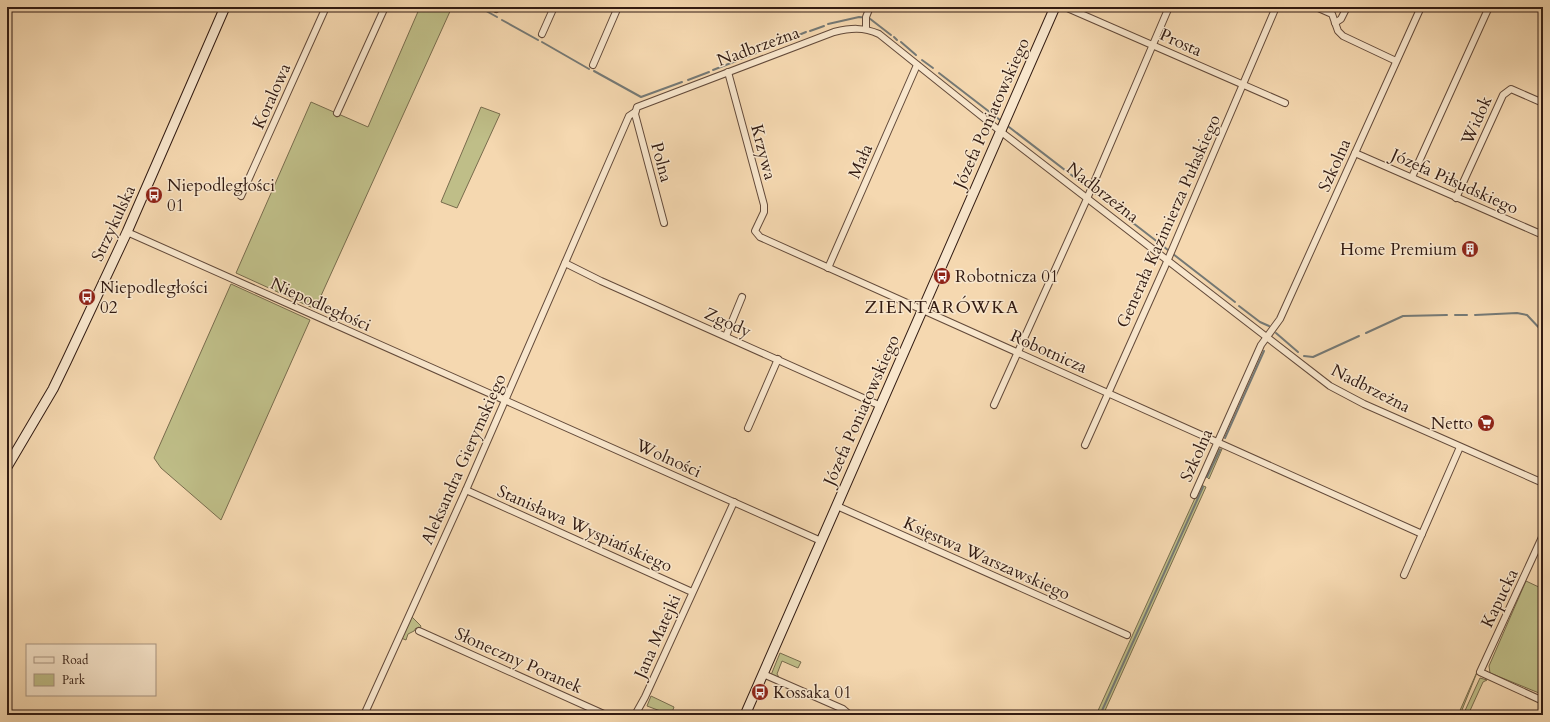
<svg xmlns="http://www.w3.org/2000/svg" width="1550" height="722" font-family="Cardo,serif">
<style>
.green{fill:#bfbe88;stroke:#786c4d}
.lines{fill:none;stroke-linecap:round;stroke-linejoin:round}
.stream{stroke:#757975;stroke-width:2}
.street-casing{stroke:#634a3a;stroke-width:8}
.secondary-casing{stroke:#321b12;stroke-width:11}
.street{stroke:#f8e6cc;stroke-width:6}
.secondary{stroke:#f8e6cc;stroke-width:9}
.labels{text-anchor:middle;stroke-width:3;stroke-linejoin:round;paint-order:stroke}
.street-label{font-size:17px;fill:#321b12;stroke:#f8e6cc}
.poi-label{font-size:17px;fill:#321b12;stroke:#f8e6cc;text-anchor:start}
.neighbourhood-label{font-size:18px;letter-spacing:1px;fill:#321b12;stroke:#f8e6cc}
</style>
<rect width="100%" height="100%" fill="#f5d8b0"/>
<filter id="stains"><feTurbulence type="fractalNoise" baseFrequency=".005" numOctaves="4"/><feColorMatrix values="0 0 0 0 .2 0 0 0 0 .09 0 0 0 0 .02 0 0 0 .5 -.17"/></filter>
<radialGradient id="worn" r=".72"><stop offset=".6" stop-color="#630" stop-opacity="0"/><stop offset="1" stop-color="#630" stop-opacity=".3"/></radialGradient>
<g class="green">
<path d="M420 7H452L315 309 236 273 311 102 368 127Z"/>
<path d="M481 107 500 114 457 208 441 202Z"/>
<path d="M231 284 310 320 221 520 161 468 154 458Z"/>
<path d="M1217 449H1222L1209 479 1205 475Z"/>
<path d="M1201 485 1206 487 1103 715H1096Z"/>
<path d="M1526 581 1543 589V683L1539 693 1490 673 1489 666Z"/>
<path d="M411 616 421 626 419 630 416 628 414 631 408 634 406 640 401 638Z"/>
<path d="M780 653 801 662 798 668 782 661 777 674 780 679 771 675Z"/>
<path d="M1480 665 1460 715H1458Z"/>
<path d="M1480 678 1487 680 1483 682 1468 715H1463Z"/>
<path d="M651 696 674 707 671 715 647 706Z"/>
</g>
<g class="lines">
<g class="stream">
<path d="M479 7 497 17"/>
<path d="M502 20 538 40"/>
<path d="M828 24 859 17 869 18 891 35"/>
<path d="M810 31 824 26"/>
<path d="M894 37 897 40"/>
<path d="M542 42 589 69"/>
<path d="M901 42 916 55"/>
<path d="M765 49 806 32"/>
<path d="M741 59 761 51"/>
<path d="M922 60 933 68"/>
<path d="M713 70 736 61"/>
<path d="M594 71 641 97 682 82"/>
<path d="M939 73 1000 120"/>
<path d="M688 80 709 72"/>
<path d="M1009 127 1087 187"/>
<path d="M1092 191 1112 206"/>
<path d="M1115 209 1168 250"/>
<path d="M1173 254 1235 302"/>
<path d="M1239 306 1260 322 1269 326"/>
<path d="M1455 315H1467"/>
<path d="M1475 315 1517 313 1527 315 1543 332"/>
<path d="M1276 333 1298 352"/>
<path d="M1366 333 1403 316 1447 315"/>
<path d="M1304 356 1313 357 1359 336"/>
<path d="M1225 438 1264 351"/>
<path d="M1207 477 1220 450"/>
<path d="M1100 715 1203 487"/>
</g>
<g class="street-casing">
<g id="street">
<path d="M1065 7 1285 103"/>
<path d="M1316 7 1332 14 1338 31 1343 36 1396 61"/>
<path d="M496 9 497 7"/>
<path d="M1335 23 1341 19 1347 7"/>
<path d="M866 28V17L870 7"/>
<path d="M542 34 554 7"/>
<path d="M593 65 618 7"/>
<path d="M728 72 764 205V212L755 231 760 237 1422 534"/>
<path d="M337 113 385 7"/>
<path d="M1355 153 1543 235"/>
<path d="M1412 177 1489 7"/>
<path d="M241 196 326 7"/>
<path d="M1456 198 1503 95 1511 89 1543 103"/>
<path d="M664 223 635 114 637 107 834 32C851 28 863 27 879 34L1000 131 1330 386 1364 404 1543 483"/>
<path d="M127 232 821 541"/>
<path d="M565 263 601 281 881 406"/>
<path d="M828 268 917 65"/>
<path d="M726 336 742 297"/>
<path d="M994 405 1086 201 1169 7"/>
<path d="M748 428 778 359"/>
<path d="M1085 445 1166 264 1276 7"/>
<path d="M466 490 692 592"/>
<path d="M1194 495 1261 345 1280 319 1421 7"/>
<path d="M837 506 1127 635"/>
<path d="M1543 535 1480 672 1543 701"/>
<path d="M1404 575 1460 447"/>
<path d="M419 631 606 715"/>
<path d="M763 674 843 709 850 715"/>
<path d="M364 715 466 490 629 116 635 112"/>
<path d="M635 715 645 697 734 502"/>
</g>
</g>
<g class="secondary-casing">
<g id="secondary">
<path d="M7 467 53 389 67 360 127 232 225 7"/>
<path d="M745 715 1055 7"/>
</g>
</g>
<use href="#street" class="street"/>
<use href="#secondary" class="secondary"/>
</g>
<defs>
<g id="bus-disc" transform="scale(0.9)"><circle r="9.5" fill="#8f2418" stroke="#f8e6cc"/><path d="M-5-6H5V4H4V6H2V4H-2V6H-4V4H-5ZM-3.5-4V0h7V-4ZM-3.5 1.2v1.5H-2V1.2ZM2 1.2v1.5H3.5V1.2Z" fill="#fff"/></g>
<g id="building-disc" transform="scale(0.9)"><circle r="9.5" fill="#8f2418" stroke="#f8e6cc"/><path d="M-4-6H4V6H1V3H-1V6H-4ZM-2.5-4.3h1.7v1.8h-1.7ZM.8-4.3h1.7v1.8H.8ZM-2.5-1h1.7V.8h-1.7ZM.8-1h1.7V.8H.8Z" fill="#fff"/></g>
<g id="supermarket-disc" transform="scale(0.9)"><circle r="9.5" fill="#8f2418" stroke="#f8e6cc"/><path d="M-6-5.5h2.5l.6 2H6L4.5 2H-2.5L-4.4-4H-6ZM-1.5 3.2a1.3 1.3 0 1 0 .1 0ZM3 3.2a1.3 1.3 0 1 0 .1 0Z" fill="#fff"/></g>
</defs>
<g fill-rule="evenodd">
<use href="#bus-disc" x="154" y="195"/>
<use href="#building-disc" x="1470" y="249"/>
<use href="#bus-disc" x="942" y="276"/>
<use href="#bus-disc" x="87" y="297"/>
<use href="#supermarket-disc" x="1486" y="423"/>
<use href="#bus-disc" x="760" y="692"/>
</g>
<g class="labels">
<g class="street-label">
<text transform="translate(1181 42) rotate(24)" y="6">Prosta</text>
<text transform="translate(758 46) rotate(-20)" y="6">Nadbrzeżna</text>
<text transform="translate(271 96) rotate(-66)" y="6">Koralowa</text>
<text transform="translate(991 113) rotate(-66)" y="6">Józefa Poniatowskiego</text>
<text transform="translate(1476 120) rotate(-66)" y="6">Widok</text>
<text transform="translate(764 152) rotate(75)" y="6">Krzywa</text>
<text transform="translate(860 161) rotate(-66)" y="6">Mała</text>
<text transform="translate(662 162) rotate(75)" y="6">Polna</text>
<text transform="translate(1334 165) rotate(-66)" y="6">Szkolna</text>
<text transform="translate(1455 181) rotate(24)" y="6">Józefa Piłsudskiego</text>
<text transform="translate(1103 192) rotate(38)" y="6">Nadbrzeżna</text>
<text transform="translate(1168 221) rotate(-66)" y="6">Generała Kazimierza Pułaskiego</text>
<text transform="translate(113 223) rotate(-65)" y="6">Strzykulska</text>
<text transform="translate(321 304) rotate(24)" y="6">Niepodległości</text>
<text transform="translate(728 322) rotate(24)" y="6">Zgody</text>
<text transform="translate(1049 351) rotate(24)" y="6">Robotnicza</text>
<text transform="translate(1371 388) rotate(27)" y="6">Nadbrzeżna</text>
<text transform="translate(861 410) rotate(-66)" y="6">Józefa Poniatowskiego</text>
<text transform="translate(1196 455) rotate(-66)" y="6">Szkolna</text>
<text transform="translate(669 458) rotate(24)" y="6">Wolności</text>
<text transform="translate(463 459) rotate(-66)" y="6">Aleksandra Gierymskiego</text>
<text transform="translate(585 528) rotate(24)" y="6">Stanisława Wyspiańskiego</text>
<text transform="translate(987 558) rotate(24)" y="6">Księstwa Warszawskiego</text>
<text transform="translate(1499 598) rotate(-64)" y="6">Kapucka</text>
<text transform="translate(657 636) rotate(-66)" y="6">Jana Matejki</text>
<text transform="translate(519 660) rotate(24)" y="6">Słoneczny Poranek</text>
</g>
<g class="poi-label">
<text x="167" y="191">Niepodległości<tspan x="167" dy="20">01</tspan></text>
<text x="1457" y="255" text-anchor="end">Home Premium</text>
<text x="955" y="282">Robotnicza 01</text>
<text x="100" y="293">Niepodległości<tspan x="100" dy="20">02</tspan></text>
<text x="1473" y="429" text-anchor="end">Netto</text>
<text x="773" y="698">Kossaka 01</text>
</g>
<g class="neighbourhood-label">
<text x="942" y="313">ZIENTARÓWKA</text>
</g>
</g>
<rect width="1550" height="722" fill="none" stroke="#f5d8b0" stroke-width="24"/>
<rect x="8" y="8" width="1534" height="706" fill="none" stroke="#321b12" stroke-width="2"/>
<rect x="12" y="12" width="1526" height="698" fill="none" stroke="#321b12"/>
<rect x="26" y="644" width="130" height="52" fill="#f8e6cc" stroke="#a99582"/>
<rect x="34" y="657" width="20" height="6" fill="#f8e6cc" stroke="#a99582"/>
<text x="62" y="664" font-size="12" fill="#321b12">Road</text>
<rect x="34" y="674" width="20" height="12" fill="#bfbe88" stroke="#a99582"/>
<text x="62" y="684" font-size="12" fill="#321b12">Park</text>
<rect width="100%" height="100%" filter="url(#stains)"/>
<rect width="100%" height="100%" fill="url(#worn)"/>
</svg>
